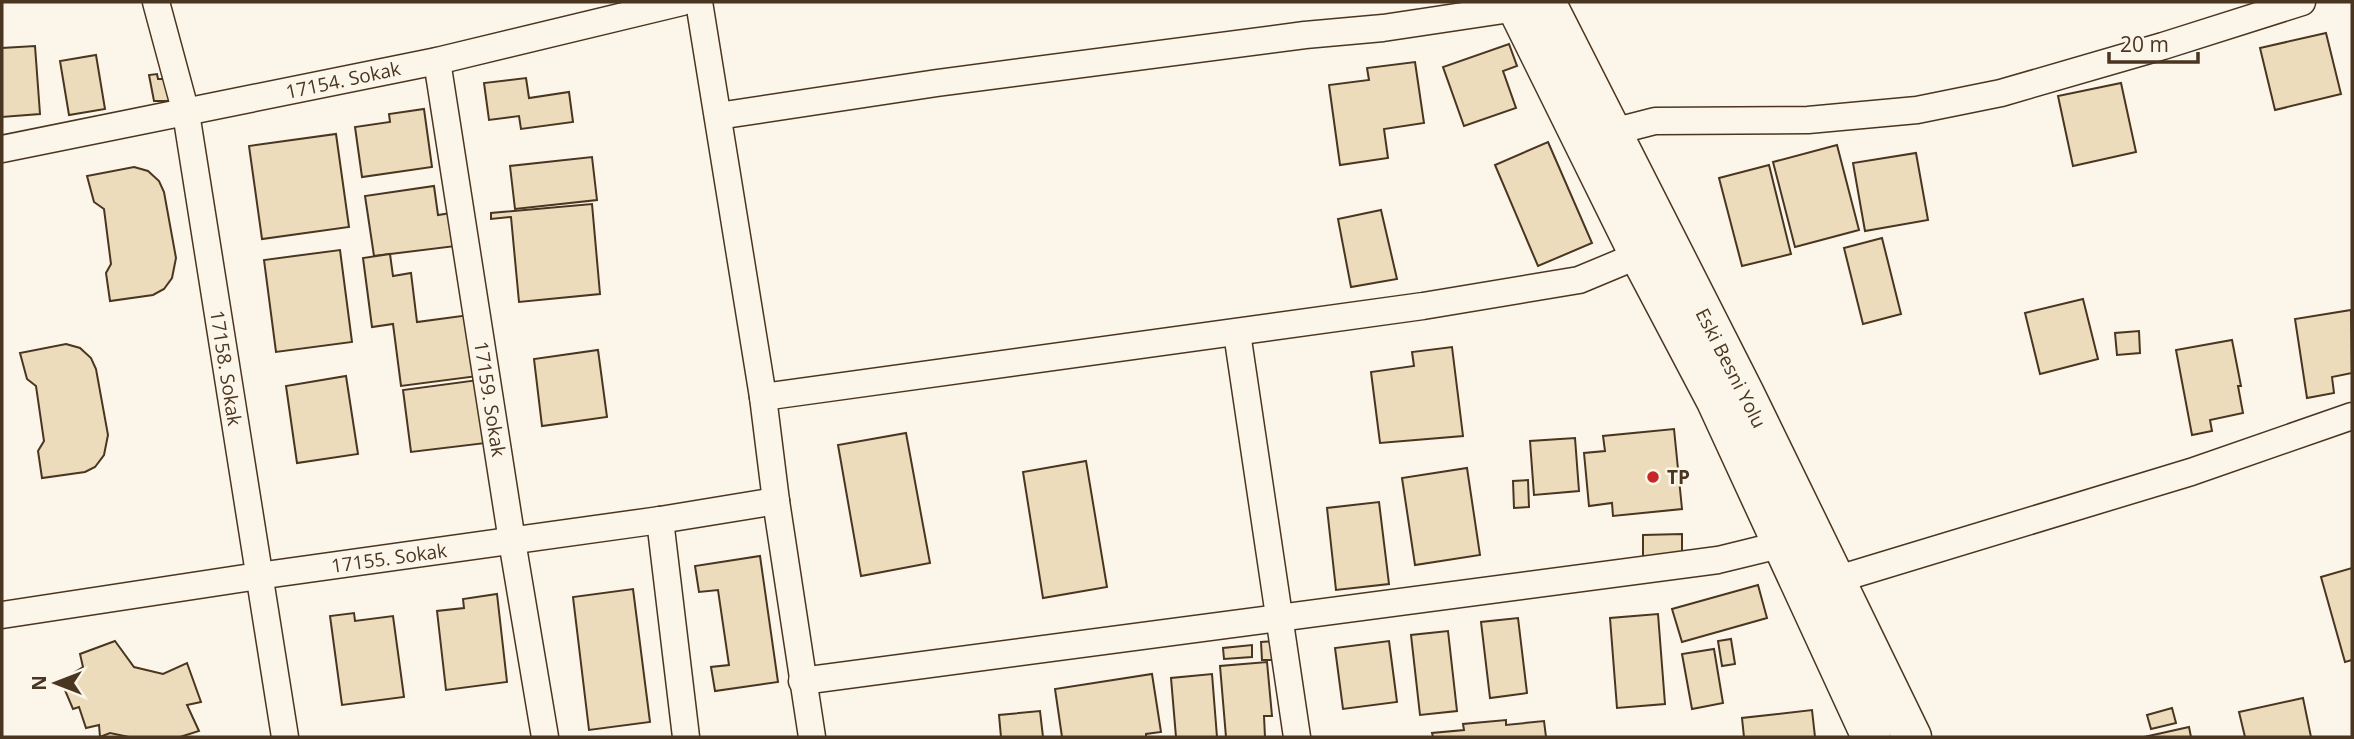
<svg xmlns="http://www.w3.org/2000/svg" width="2354" height="739" font-family="'Open Sans',sans-serif">
<style>
.building{fill:#ecdcbc;stroke:#4a3520;stroke-width:2}
.lines{fill:none;stroke-linecap:round;stroke-linejoin:round}
.minor-casing{stroke:#4a3520;stroke-width:29}
.secondary-casing{stroke:#4a3520;stroke-width:41}
.minor{stroke:#fbf6e9;stroke-width:26}
.secondary{stroke:#fbf6e9;stroke-width:38}
.poi-dot{fill:#c62828;stroke:#fbf6e9;stroke-width:2.5}
.labels{text-anchor:middle;stroke-width:5;stroke-linejoin:round;paint-order:stroke}
.street-label{font-size:19px;fill:#4a3520;stroke:#fbf6e9}
.poi-label{font-size:19px;font-weight:bold;fill:#4a3520;stroke:#fbf6e9;text-anchor:start}
</style>
<rect width="100%" height="100%" fill="#fbf6e9"/>
<g class="building">
<path d="M2326 33 2341 94 2275 110 2260 48Z"/>
<path d="M1509 44 1517 66 1503 71 1516 108 1464 126 1443 67Z"/>
<path d="M35 46 40 114 2 117V48Z"/>
<path d="M96 55 105 109 69 115 60 61Z"/>
<path d="M1415 62 1424 123 1384 129 1388 158 1340 165 1329 85 1369 80 1367 68Z"/>
<path d="M157 74 158 79H173L174 101H154L149 75Z"/>
<path d="M526 78 529 98 569 92 573 122 521 129 519 116 489 120 484 83Z"/>
<path d="M2121 83 2136 152 2073 166 2058 96Z"/>
<path d="M424 109 432 167 362 177 355 127 390 122 389 114Z"/>
<path d="M336 134 349 227 262 239 249 146Z"/>
<path d="M1548 142 1592 243 1538 266 1495 165Z"/>
<path d="M1837 145 1859 230 1795 247 1773 162Z"/>
<path d="M1916 153 1928 220 1865 231 1853 163Z"/>
<path d="M592 157 597 200 515 209 510 166Z"/>
<path d="M1769 165 1791 254 1742 266 1719 178Z"/>
<path d="M134 167 148 171 159 181 164 192 176 258 172 278 164 289 153 295 110 301 106 273 111 264 104 209 94 202 87 176Z"/>
<path d="M434 186 438 215 451 213 456 246 374 256 365 196Z"/>
<path d="M592 204 600 294 519 302 511 217 491 219V213Z"/>
<path d="M1381 210 1397 279 1351 287 1338 219Z"/>
<path d="M1882 238 1901 314 1863 324 1844 248Z"/>
<path d="M340 250 352 342 276 352 264 260Z"/>
<path d="M390 254 393 276 411 273 417 322 469 315 478 376 401 386 393 324 372 327 363 258Z"/>
<path d="M2083 299 2098 359 2040 374 2025 313Z"/>
<path d="M2351 310 2352 373 2332 377 2334 393 2307 398 2295 319Z"/>
<path d="M2139 331 2140 353 2117 355 2115 333Z"/>
<path d="M2232 340 2241 386H2238L2243 413 2210 420 2212 431 2192 435 2176 350Z"/>
<path d="M66 344 80 348 91 358 96 369 108 435 104 455 95 467 85 472 42 478 38 451 44 441 36 386 27 379 20 353Z"/>
<path d="M1452 347 1463 436 1380 443 1371 372 1414 366 1412 352Z"/>
<path d="M598 350 607 417 542 426 534 359Z"/>
<path d="M346 376 358 454 297 463 286 386Z"/>
<path d="M478 380 486 443 411 452 403 390Z"/>
<path d="M1674 429 1682 509 1613 516 1612 503 1589 506 1584 453 1605 451 1603 436Z"/>
<path d="M906 433 930 563 861 576 838 445Z"/>
<path d="M1575 438 1579 491 1534 495 1530 441Z"/>
<path d="M1086 461 1107 587 1043 598 1023 472Z"/>
<path d="M1467 468 1480 555 1415 565 1402 478Z"/>
<path d="M1528 480 1529 507 1514 508 1513 481Z"/>
<path d="M1379 502 1389 584 1336 590 1327 508Z"/>
<path d="M1682 534V556L1643 557V535Z"/>
<path d="M760 556 778 682 715 691 711 667 729 665 718 590 699 592 695 566Z"/>
<path d="M2352 568V660L2345 662 2321 577Z"/>
<path d="M1758 585 1767 618 1682 642 1672 609Z"/>
<path d="M633 589 650 722 589 730 573 597Z"/>
<path d="M497 594 507 682 446 690 437 611 464 608 463 599Z"/>
<path d="M354 613 355 621 393 616 404 697 342 705 330 616Z"/>
<path d="M1658 614 1665 704 1617 708 1610 618Z"/>
<path d="M1518 618 1527 693 1490 698 1481 622Z"/>
<path d="M1448 631 1457 711 1420 715 1411 635Z"/>
<path d="M1731 639 1735 664 1722 666 1718 641Z"/>
<path d="M115 641 134 667 163 674 187 663 201 702 187 705 199 731 180 737H129L110 733 100 737 99 725 86 728 79 707 73 709 61 681 83 667 80 654Z"/>
<path d="M1274 641 1275 660H1262L1261 642Z"/>
<path d="M1389 641 1397 702 1343 709 1335 648Z"/>
<path d="M1252 645V657L1224 659 1223 648Z"/>
<path d="M1714 649 1723 703 1692 709 1682 654Z"/>
<path d="M1267 662 1272 716H1264L1265 737H1226L1220 666Z"/>
<path d="M1152 674 1161 732 1146 734V737H1062L1055 689Z"/>
<path d="M1212 674 1217 737H1176L1171 678Z"/>
<path d="M2303 698 2311 737H2245L2239 712Z"/>
<path d="M2172 708 2176 723 2151 729 2147 715Z"/>
<path d="M1812 710 1815 737H1744L1742 718Z"/>
<path d="M1040 711 1043 737H1001L999 715Z"/>
<path d="M1506 720V725L1544 721 1546 737H1433L1432 733 1464 730 1463 724Z"/>
<path d="M2189 727 2191 737H2144Z"/>
</g>
<g class="lines">
<g class="minor-casing">
<g id="minor">
<path d="M156 2 186 113 285 737"/>
<path d="M699 2 763 397 776 501 812 737"/>
<path d="M437 61 512 541 545 737"/>
<path d="M718 116 937 83 1305 35 1383 28 1517 8"/>
<path d="M1612 132 1655 121 1808 120 1917 110 2001 93 2163 46 2302 2"/>
<path d="M2 149 437 61 682 2"/>
<path d="M1237 333 1297 737"/>
<path d="M763 397 1423 306 1579 280 1639 255"/>
<path d="M660 520 686 737"/>
<path d="M1835 580 2191 472 2352 416"/>
<path d="M2 615 258 576 660 520 776 501"/>
<path d="M802 681 1718 560 1783 544"/>
</g>
</g>
<g class="secondary-casing">
<g id="secondary">
<path d="M1514 2 1639 255 1716 401 1871 737"/>
<path d="M1546 2 1745 394 1912 737"/>
</g>
</g>
<use href="#minor" class="minor"/>
<use href="#secondary" class="secondary"/>
</g>
<circle class="poi-dot" cx="1653" cy="477" r="7"/>
<g class="labels">
<g class="street-label">
<text transform="translate(343 80) rotate(-12)" y="7">17154. Sokak</text>
<text transform="translate(226 368) rotate(81)" y="7">17158. Sokak</text>
<text transform="translate(1731 368) rotate(63)" y="7">Eski Besni Yolu</text>
<text transform="translate(490 399) rotate(81)" y="7">17159. Sokak</text>
<text transform="translate(389 558) rotate(-8)" y="7">17155. Sokak</text>
</g>
<g class="poi-label">
<text x="1667" y="484">TP</text>
</g>
</g>
<rect width="2354" height="739" fill="none" stroke="#4a3520" stroke-width="7"/>
<g transform="translate(56 683) rotate(270)" stroke="#fbf6e9" stroke-width="5" paint-order="stroke">
<path d="M0-5L12 26L0 18L-12 26Z" fill="#4a3520"/>
<text y="-10" font-size="19" font-weight="bold" text-anchor="middle" fill="#4a3520">N</text>
</g>
<path d="M2109 52v10h89v-10" fill="none" stroke="#4a3520" stroke-width="3.5"/>
<text x="2120" y="52" font-size="21" fill="#4a3520" stroke="#fbf6e9" stroke-width="5" paint-order="stroke">20 m</text>
</svg>
